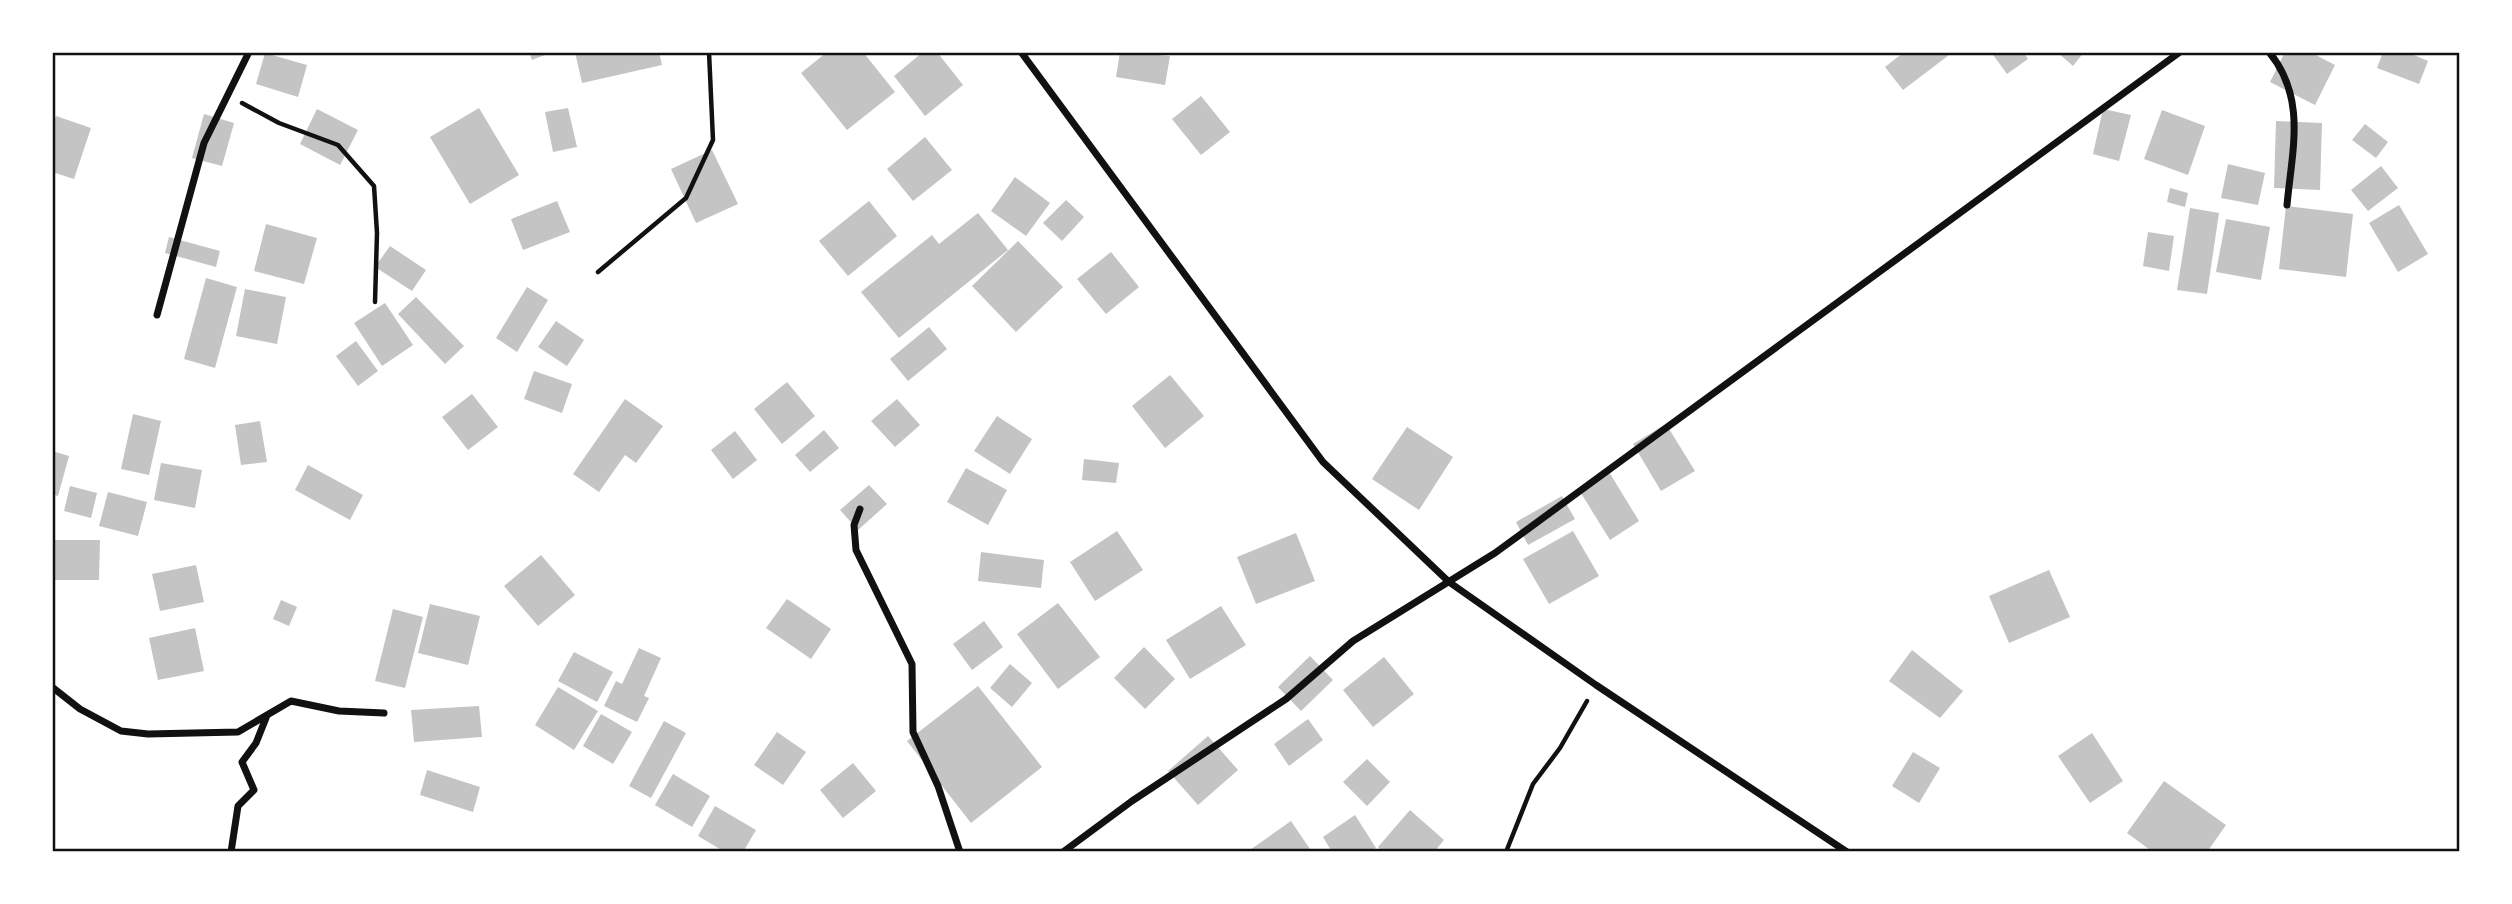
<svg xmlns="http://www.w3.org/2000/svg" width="2512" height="904" font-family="'Fira Sans',sans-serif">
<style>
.building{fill:#c4c4c4}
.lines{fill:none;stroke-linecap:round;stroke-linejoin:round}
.path{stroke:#111;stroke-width:4.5}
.minor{stroke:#111;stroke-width:7}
.neatline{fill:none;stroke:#111;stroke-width:2.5}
</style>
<rect width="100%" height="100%" fill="#fff"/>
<g class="building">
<path d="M529 52H550V53L532 60Z"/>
<path d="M575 52H659L662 65 582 83Z"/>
<path d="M827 52H863L895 92 847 130 801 73Z"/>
<path d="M923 52H937L963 85 925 116 894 76Z"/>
<path d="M1120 52 1170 56 1165 85 1116 77Z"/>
<path d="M1904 52H1953L1903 90 1885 67Z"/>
<path d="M1991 52H2023L2028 59 2007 74Z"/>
<path d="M2057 52H2084L2073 66Z"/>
<path d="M2285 52H2310L2335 65 2315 105 2270 82Z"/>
<path d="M2383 52H2407L2428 61 2419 84 2377 68Z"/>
<path d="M265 53 307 65 298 97 256 84Z"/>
<path d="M1201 96 1230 132 1201 155 1172 119Z"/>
<path d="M479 108 519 175 470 204 430 137Z"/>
<path d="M568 108 577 147 553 152 545 112Z"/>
<path d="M317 109 358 130 340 165 300 144Z"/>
<path d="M2103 109 2131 115 2119 161 2093 154Z"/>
<path d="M2162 110 2205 126 2188 175 2144 159Z"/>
<path d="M204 114 234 123 222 166 192 158Z"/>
<path d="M56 116 91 128 74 179 52 172V126Z"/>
<path d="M2276 121 2322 123 2320 190 2274 188Z"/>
<path d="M2365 124 2388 142 2376 158 2352 140Z"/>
<path d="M925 137 952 170 913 201 887 169Z"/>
<path d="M712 150 738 204 696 223 671 169Z"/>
<path d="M2228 164 2265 173 2258 205 2221 198Z"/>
<path d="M2381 166 2398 188 2368 211 2351 190Z"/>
<path d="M1015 177 1050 203 1026 236 991 211Z"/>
<path d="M2170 188 2188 193 2185 207 2167 202Z"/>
<path d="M1066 200 1084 217 1062 241 1043 223Z"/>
<path d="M557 201 570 232 523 250 511 219Z"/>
<path d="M869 201 897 236 848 276 819 241Z"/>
<path d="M2399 205 2428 254 2398 272 2369 223Z"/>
<path d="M2286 206 2353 214 2346 277 2279 269Z"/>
<path d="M2190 208 2219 213 2207 294 2177 290Z"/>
<path d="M978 213 1008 250 899 338 861 292 932 235 939 244Z"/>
<path d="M2226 219 2270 227 2261 280 2216 272Z"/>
<path d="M266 224 317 238 304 284 254 271Z"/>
<path d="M2148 232 2174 236 2169 271 2143 266Z"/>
<path d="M169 237 220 251 216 267 165 253Z"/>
<path d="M1018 241 1063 287 1016 332 972 286Z"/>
<path d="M390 246 426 270 412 291 375 267Z"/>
<path d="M1111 252 1139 287 1106 314 1077 279Z"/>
<path d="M206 278 237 287 215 368 184 359Z"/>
<path d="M527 287 548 300 517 352 496 338Z"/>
<path d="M245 289 286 297 277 344 236 336Z"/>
<path d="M416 297 464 346 445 364 398 314Z"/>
<path d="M385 303 413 345 382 366 354 323Z"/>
<path d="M556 321 584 340 567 366 538 347Z"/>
<path d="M929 327 947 349 908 381 890 359Z"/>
<path d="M356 341 378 371 358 386 336 356Z"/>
<path d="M534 371 572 384 562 413 524 399Z"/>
<path d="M1170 375 1204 416 1165 448 1132 406Z"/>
<path d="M787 382 815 416 782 444 754 409Z"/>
<path d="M472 394 498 427 468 450 442 417Z"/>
<path d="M625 399 663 426 636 463 625 455 599 492 573 474Z"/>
<path d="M897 399 920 425 895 447 871 421Z"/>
<path d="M133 414 161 421 149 475 121 469Z"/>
<path d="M997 416 1032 439 1010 474 974 451Z"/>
<path d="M260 421 267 462 241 465 235 425Z"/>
<path d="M1666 424 1695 471 1661 491 1633 444Z"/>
<path d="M1407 427 1453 457 1419 510 1372 479Z"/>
<path d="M824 430 839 448 810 472 795 455Z"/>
<path d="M735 431 757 460 733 479 711 450Z"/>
<path d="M52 451 69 456 58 496 52 494Z"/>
<path d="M1084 459 1119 463 1116 483 1082 480Z"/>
<path d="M161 463 202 470 195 508 154 500Z"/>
<path d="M308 465 363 495 350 520 295 490Z"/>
<path d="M966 468 1007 490 988 525 947 502Z"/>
<path d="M1609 472 1639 521 1610 540 1579 490Z"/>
<path d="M869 485 887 504 858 530 840 510Z"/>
<path d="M70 486 97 493 91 518 64 511Z"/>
<path d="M108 492 147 502 138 536 99 526Z"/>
<path d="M1562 496 1575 519 1528 545 1516 522Z"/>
<path d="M1117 531 1143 570 1095 601 1070 562Z"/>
<path d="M1573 531 1599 576 1549 604 1523 559Z"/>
<path d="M1296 533 1315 581 1256 604 1237 557Z"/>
<path d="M54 540H100L99 580H53Z"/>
<path d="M981 552 1044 560 1041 588 978 581Z"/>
<path d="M541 555 575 595 538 626 504 586Z"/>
<path d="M196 565 204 602 160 611 152 574Z"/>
<path d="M2049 570 2070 617 2009 643 1989 596Z"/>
<path d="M787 599 831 629 811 659 766 628Z"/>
<path d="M281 600 297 607 289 626 273 619Z"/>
<path d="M1058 603 1100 657 1058 689 1017 634Z"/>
<path d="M430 604 480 616 468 665 418 653Z"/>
<path d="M1221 606 1246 645 1190 679 1166 640Z"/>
<path d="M393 609 423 617 405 688 375 681Z"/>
<path d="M984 621 1003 647 972 670 953 644Z"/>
<path d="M195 628 204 671 158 680 149 638Z"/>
<path d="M1144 647 1175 679 1145 709 1114 678Z"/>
<path d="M639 648 661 658 644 696 649 698 637 722 604 706 616 681 622 684Z"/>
<path d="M1912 650 1963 691 1940 718 1889 681Z"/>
<path d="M574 652 613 672 597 702 558 681Z"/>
<path d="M1310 656 1333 680 1301 711 1278 687Z"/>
<path d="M1384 657 1414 694 1373 727 1343 690Z"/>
<path d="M1010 664 1032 683 1012 707 990 688Z"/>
<path d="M978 686 1042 767 971 823 907 741Z"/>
<path d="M558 687 598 711 574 750 535 725Z"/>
<path d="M479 706 482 737 414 742 411 710Z"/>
<path d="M601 714 632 732 613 764 583 746Z"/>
<path d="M1308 719 1323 740 1289 766 1274 744Z"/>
<path d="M664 721 686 733 651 798 629 786Z"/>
<path d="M777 732 806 752 783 785 754 765Z"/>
<path d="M2092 733 2123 781 2090 803 2058 756Z"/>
<path d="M1208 736 1238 770 1198 805 1168 771Z"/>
<path d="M1913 752 1940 768 1919 803 1892 786Z"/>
<path d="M1367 759 1390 782 1367 806 1343 782Z"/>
<path d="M853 763 876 791 843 818 820 790Z"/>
<path d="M427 770 480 787 473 812 420 795Z"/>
<path d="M673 774 710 796 692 827 655 805Z"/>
<path d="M2164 781 2226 825 2207 852H2153L2127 833Z"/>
<path d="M715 806 756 830 743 852H725L698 836Z"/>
<path d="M1410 810 1444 840 1434 852H1383L1378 847Z"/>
<path d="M1355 815 1376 848 1370 852H1332L1323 837Z"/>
<path d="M1291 821 1312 852H1247Z"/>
</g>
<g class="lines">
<g class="path">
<path d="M242 103 279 123 338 145 374 186 377 233 375 302"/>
<path d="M598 272 686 198 713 140 709 52"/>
<path d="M1506 852 1533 784 1560 748 1587 701"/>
</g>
<g class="minor">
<path d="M1021 52 1323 462 1449 582 1596 685 1847 852"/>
<path d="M2269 52C2307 98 2292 150 2287 205"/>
<path d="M157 315 204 143 249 52"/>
<path d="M860 509 854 525 856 550 912 664 913 732 938 786 960 852"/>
<path d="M52 687 80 709 121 731 148 734 238 732 291 701 339 711 384 713"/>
<path d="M231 852 238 806 254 790 242 762 256 743 266 718"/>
<path d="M1063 852 1132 801 1286 699 1353 641 1495 553 2180 52"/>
</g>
</g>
<rect width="2512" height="904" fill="none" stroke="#ffffff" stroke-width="108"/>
<rect x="54" y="54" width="2404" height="796" class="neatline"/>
</svg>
